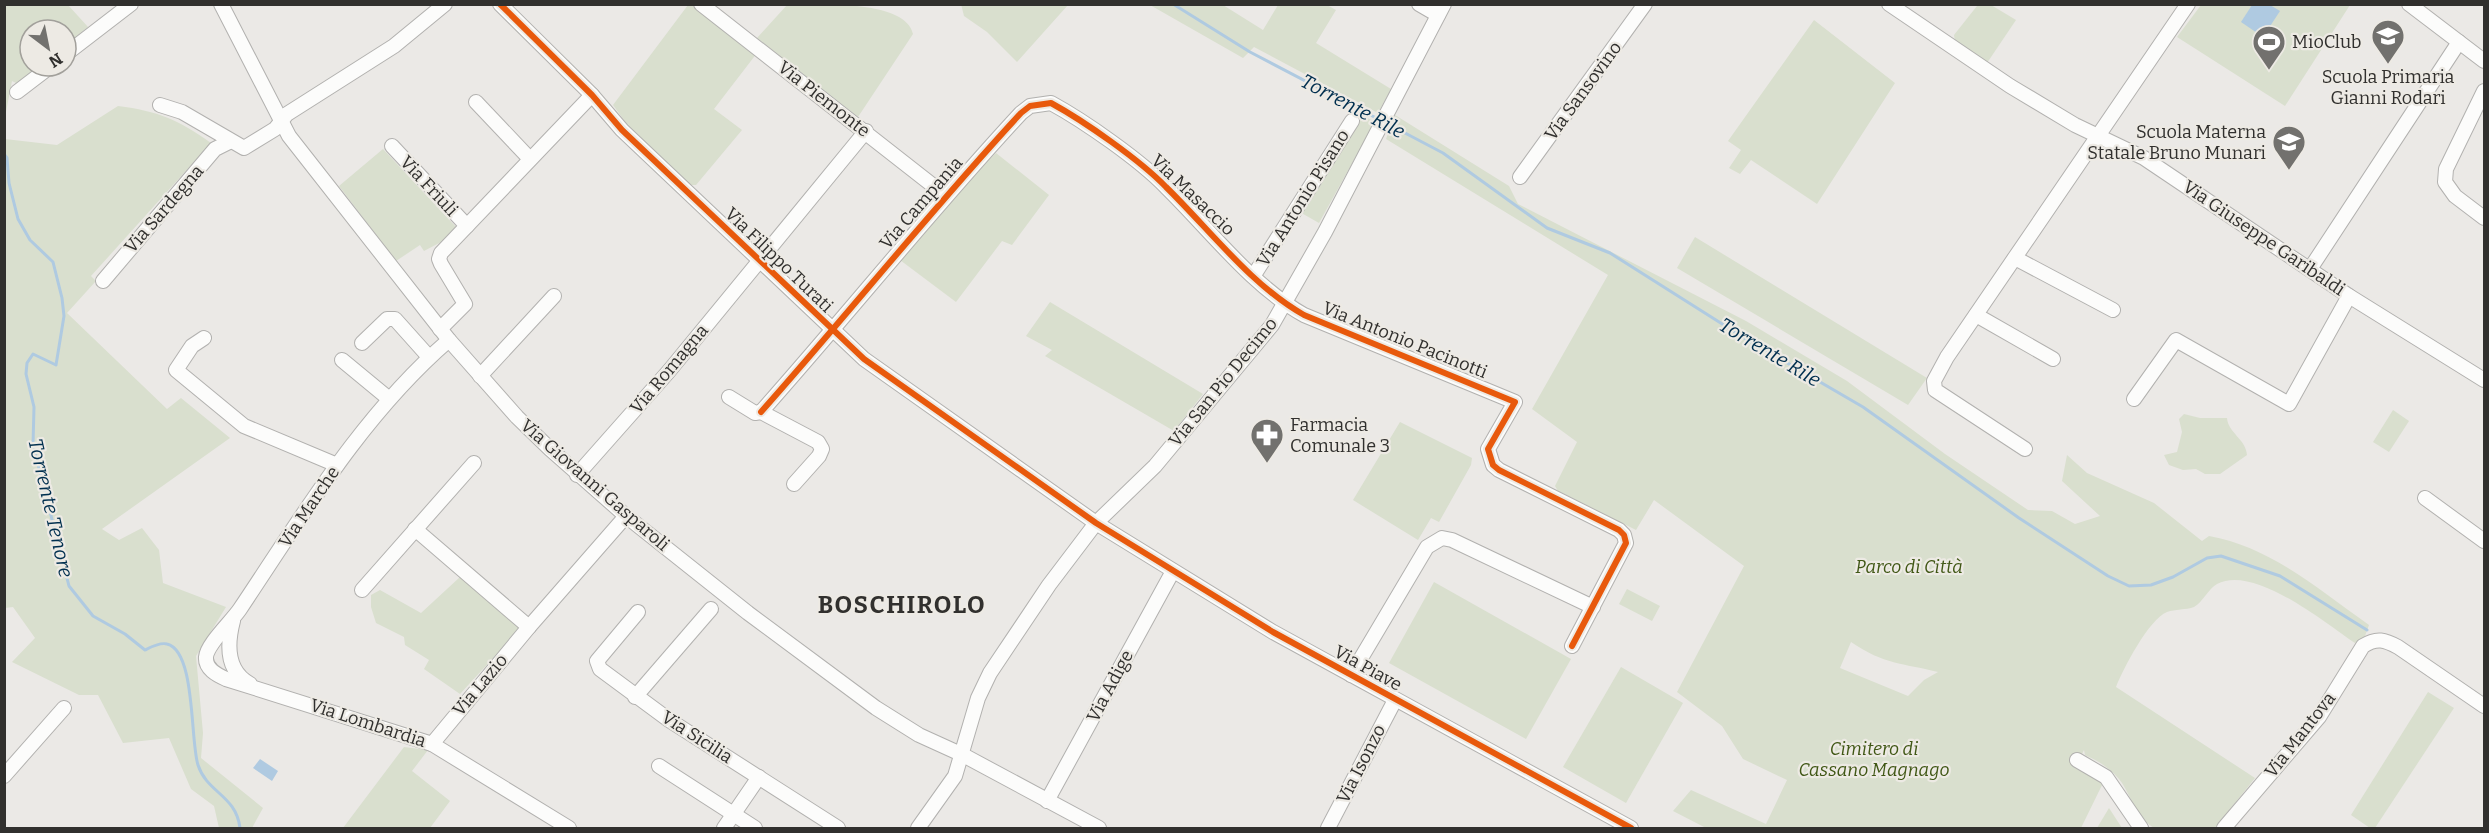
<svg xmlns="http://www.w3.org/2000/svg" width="2489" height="833" font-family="Bitter,serif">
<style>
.green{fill:#d9dfce;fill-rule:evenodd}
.water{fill:#afcae1}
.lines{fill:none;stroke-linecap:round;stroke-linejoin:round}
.stream{stroke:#afcae1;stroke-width:3}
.minor-casing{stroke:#b2b1af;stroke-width:16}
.minor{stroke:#fcfcfb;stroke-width:14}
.cycleway-casing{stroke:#edeae4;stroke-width:10}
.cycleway{stroke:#e8590c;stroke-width:6}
.labels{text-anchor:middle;stroke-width:4.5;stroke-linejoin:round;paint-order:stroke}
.poi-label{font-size:18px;fill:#31302e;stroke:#edeae4;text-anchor:start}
.street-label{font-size:18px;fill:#31302e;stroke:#edeae4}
.park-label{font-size:18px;font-style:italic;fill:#405715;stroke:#edeae4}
.water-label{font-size:20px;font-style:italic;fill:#002f4f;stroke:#edeae4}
.district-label{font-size:24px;font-weight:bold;letter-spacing:1.5px;fill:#31302e;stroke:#edeae4}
</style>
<rect width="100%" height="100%" fill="#ebe9e6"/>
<g class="green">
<path d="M961 4H1068V5L1017 62 987 32 964 16Z"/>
<path d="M5 5H68L88 27 66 45V30H30V66H40L18 84 12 81 5 117Z"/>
<path d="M688 5H692L757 53 714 109 742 130 696 185H687L631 130 613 105Z"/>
<path d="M787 5C820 4 906 0 913 34L858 117 757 38Z"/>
<path d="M1150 5H1223L1263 30 1278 5H1327L1336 10 1316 43 1391 89 1378 113 1254 47 1243 58Z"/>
<path d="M1991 5 2016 20 1987 63 1955 42 1954 35 1977 6Z"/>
<path d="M2201 5H2350L2285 106 2177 37Z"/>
<path d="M1814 20 1895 83 1817 204 1751 160 1740 174 1729 168 1741 150 1728 141Z"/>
<path d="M118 106C158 111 179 120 211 143L91 276 96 281 67 313 167 409 181 398 230 438 102 529 119 540 142 528 159 550 163 583 226 607 196 656 203 733 201 758 263 808 252 828H219L214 806 191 789 169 738 123 743 98 695H79L12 662 35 638 13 607 5 608V139L57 145Z"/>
<path d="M1362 115 1375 122 1319 223 1298 211Z"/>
<path d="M1395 115 1509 186 1518 204 1746 321 1847 381 1945 454 2028 510 2052 511 2075 524 2100 516 2062 481 2067 455 2087 473 2154 503 2202 541 2209 536C2271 547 2319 590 2369 625L2365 636 2355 643C2325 623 2254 564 2217 584 2208 589 2203 602 2194 607 2186 610 2175 609 2167 612 2149 619 2123 669 2116 687L2255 778 2215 828H2154C2136 816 2133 801 2122 783 2112 769 2100 762 2085 755L2084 750 2075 768 2103 783 2081 828H1706L1673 811 1691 790 1766 824 1787 780 1743 759 1722 726 1677 692 1744 566 1654 500 1636 530 1558 491 1555 486 1577 442 1532 409 1608 275 1386 139ZM1851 642C1885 665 1902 663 1938 672L1924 680 1908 696 1840 668Z"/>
<path d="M383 149 456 227 443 241 424 251 420 245 396 261 339 186Z"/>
<path d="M996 153 1049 195 1012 245 1002 241 956 302 900 260 957 190Z"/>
<path d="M1695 237 1927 378 1908 405 1677 268Z"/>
<path d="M1050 302 1203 394 1174 431 1045 356 1052 350 1026 336Z"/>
<path d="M2393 410 2409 421 2389 452 2373 442Z"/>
<path d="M2184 414 2200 418H2227C2228 433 2246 439 2247 455L2220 474H2205L2196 469 2183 470 2169 465 2164 455 2177 452 2182 432 2179 419Z"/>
<path d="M1400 422 1472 458 1471 465 1439 522 1431 518 1418 540 1353 500Z"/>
<path d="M460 577 520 629 460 694 424 669 429 660 405 645 404 637 376 623 371 607V595L380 590 421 613Z"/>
<path d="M1434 582 1571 659 1526 739 1389 663Z"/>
<path d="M1627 589 1660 606 1652 621 1619 604Z"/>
<path d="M1621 667 1683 703 1626 803 1563 767Z"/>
<path d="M2428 692 2454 708 2375 828H2370L2351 815Z"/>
<path d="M404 747 428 750 412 771 450 801 430 828H343Z"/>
<path d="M2109 808 2122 828H2097Z"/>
</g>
<g class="water">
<path d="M2252 5H2270L2280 11 2263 37 2241 22Z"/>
<path d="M260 759 278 771 272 781 253 768Z"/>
</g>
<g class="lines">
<g class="stream">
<path d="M1173 4 1250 52 1380 120"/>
<path d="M1386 123 1443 153 1547 228 1610 253 1746 339 1863 407 2019 518 2108 576 2129 586 2151 585 2173 577 2207 558 2221 556 2280 576 2367 630"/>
<path d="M4 154 7 158 9 183 18 219 30 240 53 262 62 298 64 316 56 365 33 354 27 363 26 374 34 407 33 445 69 586 93 616 125 634 145 650C151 647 160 642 167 644 196 651 190 741 198 765 207 793 236 795 240 828"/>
</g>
<g class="minor-casing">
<g id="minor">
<path d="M221 4 289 136 449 340 517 417 550 449 626 516 748 613 876 708 919 735 963 755 1099 828"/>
<path d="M500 4 592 95 622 130 864 359 1096 523 1273 632 1631 828"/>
<path d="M701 4 945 195"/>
<path d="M1419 4 1438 15"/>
<path d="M1889 4 2010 86 2075 125 2144 158 2349 296 2484 380"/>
<path d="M2409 4 2484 61"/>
<path d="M66 54 131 4"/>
<path d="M2484 91 2446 169 2445 182 2455 196 2484 218"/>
<path d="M17 92 51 66"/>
<path d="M476 102 530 159"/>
<path d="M160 105 182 112 244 148 275 129 287 114 394 46 445 4"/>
<path d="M392 146 467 226"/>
<path d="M1520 177 1645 4"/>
<path d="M2015 258 2113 310"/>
<path d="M2310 269 2459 42"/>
<path d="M1254 275 1352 121"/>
<path d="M103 281 215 149 229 142"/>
<path d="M1976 315 2053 359"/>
<path d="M440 329 465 304 441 264 439 259 441 253 592 95"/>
<path d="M204 338 192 346 176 370 244 426 337 465"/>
<path d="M449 340C362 415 303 515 240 609 232 621 207 644 206 657 205 669 217 675 226 679L432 744 569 828"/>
<path d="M362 343 387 319H395L429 357"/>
<path d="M342 360 388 398"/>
<path d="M480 376 554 296"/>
<path d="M729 397 755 413 761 412 818 442 822 449 819 456 794 484"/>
<path d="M2134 399 2176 340 2289 404 2349 296"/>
<path d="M761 412C849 313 931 210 1021 113L1030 106 1051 103C1084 121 1140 160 1166 187 1209 229 1252 286 1304 315L1515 402 1488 449 1493 465 1499 470 1619 530 1624 535 1626 543 1572 646"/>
<path d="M2025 449 1935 390 1934 381 1947 357 2188 4"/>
<path d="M577 475 669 371 866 131"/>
<path d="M2425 498 2484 541"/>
<path d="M415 529 529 627"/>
<path d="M362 590 474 463"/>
<path d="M638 612 597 661 600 669 669 720 838 828"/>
<path d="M233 621C227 644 226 671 250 684"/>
<path d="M1351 675 1427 547 1442 538 1452 540 1593 607"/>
<path d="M635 697 711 609"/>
<path d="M432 744 529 627 626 516"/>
<path d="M2077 760 2106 777 2141 828"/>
<path d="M659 766 755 828"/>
<path d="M4 776 64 708"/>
<path d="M1047 801 1173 571"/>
<path d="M724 828 759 777"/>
<path d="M918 828 955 776 978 698 990 673 1049 585 1096 523 1155 466 1272 325 1325 232 1444 4"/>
<path d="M1328 828 1395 700"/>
<path d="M2224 828 2319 717 2363 646C2377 637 2385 640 2398 647L2484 706"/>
</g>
</g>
<use href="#minor" class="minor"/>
<g class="cycleway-casing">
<g id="cycleway">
<path d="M500 4 592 95 622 130 864 359 1096 523 1273 632 1631 828"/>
<path d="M761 412C849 313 931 210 1021 113L1030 106 1051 103C1084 121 1140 160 1166 187 1209 229 1252 286 1304 315L1515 402 1488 449 1493 465 1499 470 1619 530 1624 535 1626 543 1572 646"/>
</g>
</g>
<use href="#cycleway" class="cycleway"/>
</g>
<defs>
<g id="school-pin" transform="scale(1.725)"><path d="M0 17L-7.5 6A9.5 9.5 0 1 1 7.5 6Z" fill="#72716e" stroke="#edeae4"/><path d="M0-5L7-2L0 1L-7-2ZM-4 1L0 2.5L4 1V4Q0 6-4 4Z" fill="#fff"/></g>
<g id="stadium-pin" transform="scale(1.725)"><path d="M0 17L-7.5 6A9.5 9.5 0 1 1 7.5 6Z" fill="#72716e" stroke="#edeae4"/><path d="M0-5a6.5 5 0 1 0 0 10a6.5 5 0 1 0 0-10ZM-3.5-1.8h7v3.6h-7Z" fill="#fff"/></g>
<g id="pharmacy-pin" transform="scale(1.725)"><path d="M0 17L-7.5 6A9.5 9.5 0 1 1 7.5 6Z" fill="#72716e" stroke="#edeae4"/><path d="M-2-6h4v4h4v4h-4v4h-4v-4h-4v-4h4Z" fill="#fff"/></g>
</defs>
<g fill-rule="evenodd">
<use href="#school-pin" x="2388" y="36"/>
<use href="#stadium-pin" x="2269" y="42"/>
<use href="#school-pin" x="2289" y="142"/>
<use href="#pharmacy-pin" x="1267" y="435"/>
</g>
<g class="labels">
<g class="poi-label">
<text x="2292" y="48">MioClub</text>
<text x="2388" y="83" text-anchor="middle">Scuola Primaria<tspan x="2388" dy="21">Gianni Rodari</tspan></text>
<text x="2266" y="138" text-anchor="end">Scuola Materna<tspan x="2266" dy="21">Statale Bruno Munari</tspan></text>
<text x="1290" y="431">Farmacia<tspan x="1290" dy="21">Comunale 3</tspan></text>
</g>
<g class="street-label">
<text transform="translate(1583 91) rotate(-54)" y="6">Via Sansovino</text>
<text transform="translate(824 99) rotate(38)" y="6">Via Piemonte</text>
<text transform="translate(429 186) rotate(47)" y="6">Via Friuli</text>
<text transform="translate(1193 195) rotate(44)" y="6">Via Masaccio</text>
<text transform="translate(1303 198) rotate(-58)" y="6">Via Antonio Pisano</text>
<text transform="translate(921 203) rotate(-49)" y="6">Via Campania</text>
<text transform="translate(164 209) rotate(-49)" y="6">Via Sardegna</text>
<text transform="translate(2264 238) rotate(34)" y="6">Via Giuseppe Garibaldi</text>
<text transform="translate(779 260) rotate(44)" y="6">Via Filippo Turati</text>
<text transform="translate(1405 340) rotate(22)" y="6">Via Antonio Pacinotti</text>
<text transform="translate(669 369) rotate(-50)" y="6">Via Romagna</text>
<text transform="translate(1223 382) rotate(-51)" y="6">Via San Pio Decimo</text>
<text transform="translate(595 485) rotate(41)" y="6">Via Giovanni Gasparoli</text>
<text transform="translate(309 507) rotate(-56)" y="6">Via Marche</text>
<text transform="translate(1368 668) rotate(29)" y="6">Via Piave</text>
<text transform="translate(480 685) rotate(-50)" y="6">Via Lazio</text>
<text transform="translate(1110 686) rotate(-62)" y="6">Via Adige</text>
<text transform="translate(368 723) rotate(18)" y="6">Via Lombardia</text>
<text transform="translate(2300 735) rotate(-52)" y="6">Via Mantova</text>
<text transform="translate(697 737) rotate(33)" y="6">Via Sicilia</text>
<text transform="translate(1361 764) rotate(-63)" y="6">Via Isonzo</text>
</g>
<g class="park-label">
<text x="1909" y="573">Parco di Città</text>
<text x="1874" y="755">Cimitero di<tspan x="1874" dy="21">Cassano Magnago</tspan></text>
</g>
<g class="water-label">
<text transform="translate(1353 106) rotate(28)" y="7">Torrente Rile</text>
<text transform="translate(1770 352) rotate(31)" y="7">Torrente Rile</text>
<text transform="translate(51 508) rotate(77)" y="7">Torrente Tenore</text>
</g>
<g class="district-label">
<text x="902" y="613">BOSCHIROLO</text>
</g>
</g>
<rect width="2489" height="833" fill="none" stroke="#31302e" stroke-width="12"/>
<g transform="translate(48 48) rotate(148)"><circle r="28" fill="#edeae4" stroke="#a2a09b" stroke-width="1.5"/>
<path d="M0-4.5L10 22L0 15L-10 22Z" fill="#72716e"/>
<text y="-9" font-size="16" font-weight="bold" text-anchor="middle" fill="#31302e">N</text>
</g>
</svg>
